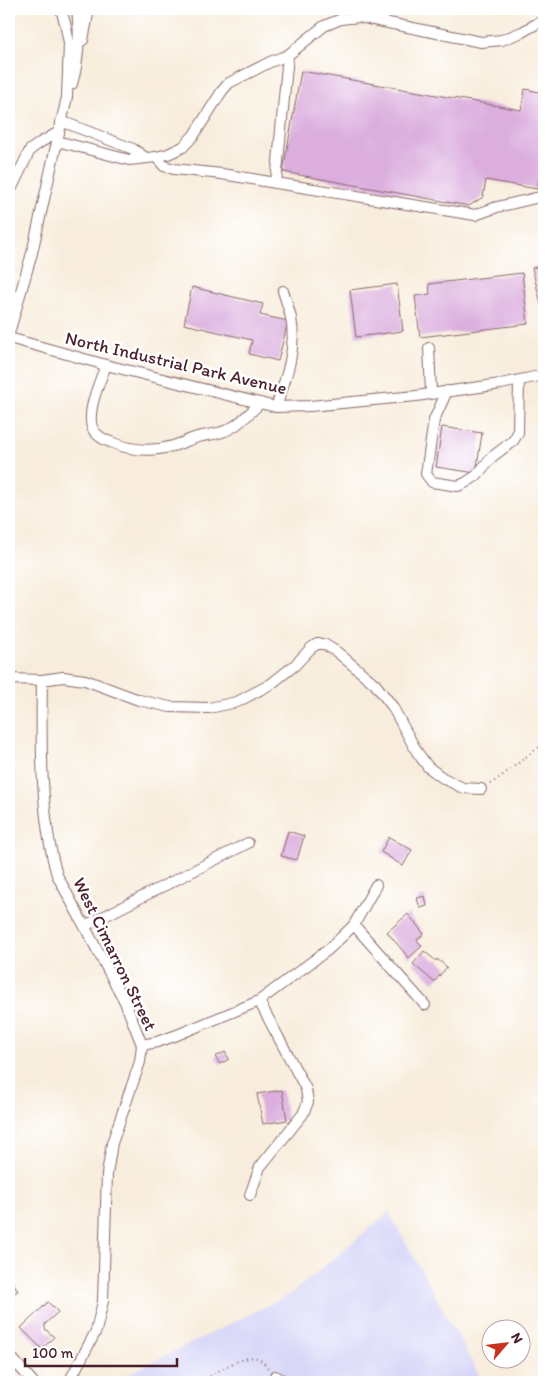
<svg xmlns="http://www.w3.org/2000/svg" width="553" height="1391" font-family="Itim,sans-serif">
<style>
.built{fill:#d8d7f8}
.building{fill:#dbaede}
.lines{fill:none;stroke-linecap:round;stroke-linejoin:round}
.minor-casing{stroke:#876769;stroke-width:12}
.path{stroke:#876769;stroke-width:2;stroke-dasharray:1 4;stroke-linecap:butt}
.minor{stroke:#fff;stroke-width:10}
.labels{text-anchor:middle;stroke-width:5;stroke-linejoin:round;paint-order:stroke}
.street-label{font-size:18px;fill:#4a1f2b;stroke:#fff}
</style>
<rect width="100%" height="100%" fill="#fff"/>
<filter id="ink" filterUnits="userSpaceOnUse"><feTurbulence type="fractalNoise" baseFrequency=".02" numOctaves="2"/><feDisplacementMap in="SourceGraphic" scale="10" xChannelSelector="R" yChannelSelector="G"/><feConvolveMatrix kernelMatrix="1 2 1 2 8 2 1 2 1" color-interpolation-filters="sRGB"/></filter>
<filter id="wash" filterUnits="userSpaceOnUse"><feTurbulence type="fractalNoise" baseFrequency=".0096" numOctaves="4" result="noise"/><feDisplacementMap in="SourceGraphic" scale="20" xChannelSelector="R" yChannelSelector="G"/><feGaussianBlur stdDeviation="1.12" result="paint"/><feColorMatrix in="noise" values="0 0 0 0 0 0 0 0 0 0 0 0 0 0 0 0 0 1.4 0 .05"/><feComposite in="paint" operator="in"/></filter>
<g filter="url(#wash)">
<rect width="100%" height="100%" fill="#f8eddc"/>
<path class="built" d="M389 1212 483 1382H116V1380L291 1294Z"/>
<g id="blocks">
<g class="building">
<path d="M301 71 521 110 525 89 544 93V173H540L537 189 486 180 483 197 469 206 283 172Z"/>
<path d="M544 265V308H542L532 268Z"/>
<path d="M522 273 528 324 420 337 415 296 430 294 429 284Z"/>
<path d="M397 284 403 331 356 337 350 290Z"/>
<path d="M192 287 263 304 260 315 288 321 278 361 249 354 252 340 184 324Z"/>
<path d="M442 427 482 433 476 473 436 467Z"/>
<path d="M288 831 304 836 297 860 281 856Z"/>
<path d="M389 837 412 850 403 866 381 852Z"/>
<path d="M425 896 427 906 420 908 417 898Z"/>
<path d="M408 914 424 934 417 940 422 946 409 958 387 932Z"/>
<path d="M424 951 436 961 437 959 447 967 434 982 413 964Z"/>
<path d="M225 1052 229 1059 220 1064 215 1057Z"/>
<path d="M282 1090 287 1120 263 1124 257 1094Z"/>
<path d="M9 1275 18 1291 9 1296Z"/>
<path d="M48 1302 58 1312 45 1324V1329L54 1337 42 1349 21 1328Z"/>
</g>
</g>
</g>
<g filter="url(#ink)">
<use href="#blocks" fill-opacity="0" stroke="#876769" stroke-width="1"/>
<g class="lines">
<g class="minor-casing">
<g id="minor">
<path d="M83 40 89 9"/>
<path d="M72 84C79 60 80 34 77 9"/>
<path d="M61 121 133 149 146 158"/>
<path d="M57 141 129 160 156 157 168 154 183 147 194 135 222 91 229 83 270 62 288 55 324 26 341 19 359 17 481 42 502 40 522 32 538 23H544"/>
<path d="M156 157 164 166 174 169 222 174 276 183 288 55"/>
<path d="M276 183 475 215 497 207 544 196"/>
<path d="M9 194 30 150 41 142 59 132"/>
<path d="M9 333 32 253 67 97 69 43 65 23 61 9"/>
<path d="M9 338 106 365 276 407 310 406 416 396 501 384 544 375"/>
<path d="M429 348 431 393"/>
<path d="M106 365C100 381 84 416 94 431 99 438 107 441 113 443 133 451 153 452 173 446 183 443 192 438 202 436 212 434 222 434 231 428 242 422 251 412 260 403"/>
<path d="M447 391 434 420 426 474 432 482 458 486 465 483 476 476 492 457 513 441 518 433 519 381"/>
<path d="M276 407C286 378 297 349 291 318 289 309 286 300 283 291"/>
<path d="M9 679 42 680 63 677 85 680 139 700 170 707 209 708 237 702 271 684 295 665 311 648 317 644H324L337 652 375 684 392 706 417 752 428 767 443 778 463 788 481 789"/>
<path d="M42 680C41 740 40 817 57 875L125 1002 142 1045 140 1062 112 1143 107 1174 103 1301 96 1331 69 1382"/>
<path d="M354 925 425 1005"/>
<path d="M85 926 248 843"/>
<path d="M142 1045 157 1042 177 1035 259 1001 329 949 354 925 376 885"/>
<path d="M250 1195 260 1167 303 1114 308 1102 306 1089 259 1001"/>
<path d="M9 1355 33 1382"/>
<path d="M275 1376 287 1382"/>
</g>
</g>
<g class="path">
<path d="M490 784C509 772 525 756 544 744"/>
<path d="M202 1382C212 1374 244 1354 257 1358 262 1360 265 1365 269 1369"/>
</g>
<use href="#minor" class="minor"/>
</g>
</g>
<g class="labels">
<g class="street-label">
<text transform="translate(176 363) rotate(13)" y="6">North Industrial Park Avenue</text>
<text transform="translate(115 954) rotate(64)" y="6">West Cimarron Street</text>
</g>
</g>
<rect width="553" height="1391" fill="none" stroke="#fff" stroke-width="30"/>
<g transform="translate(506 1344) rotate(62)"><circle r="24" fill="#ffffff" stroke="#b7a5aa"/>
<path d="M0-4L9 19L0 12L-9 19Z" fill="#c8321e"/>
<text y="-8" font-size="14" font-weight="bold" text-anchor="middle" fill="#4a1f2b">N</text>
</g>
<path d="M25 1358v8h152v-8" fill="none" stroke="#4a1f2b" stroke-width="2.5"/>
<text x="32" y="1358" font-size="15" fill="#4a1f2b" stroke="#ffffff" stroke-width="4" paint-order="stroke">100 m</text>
</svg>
